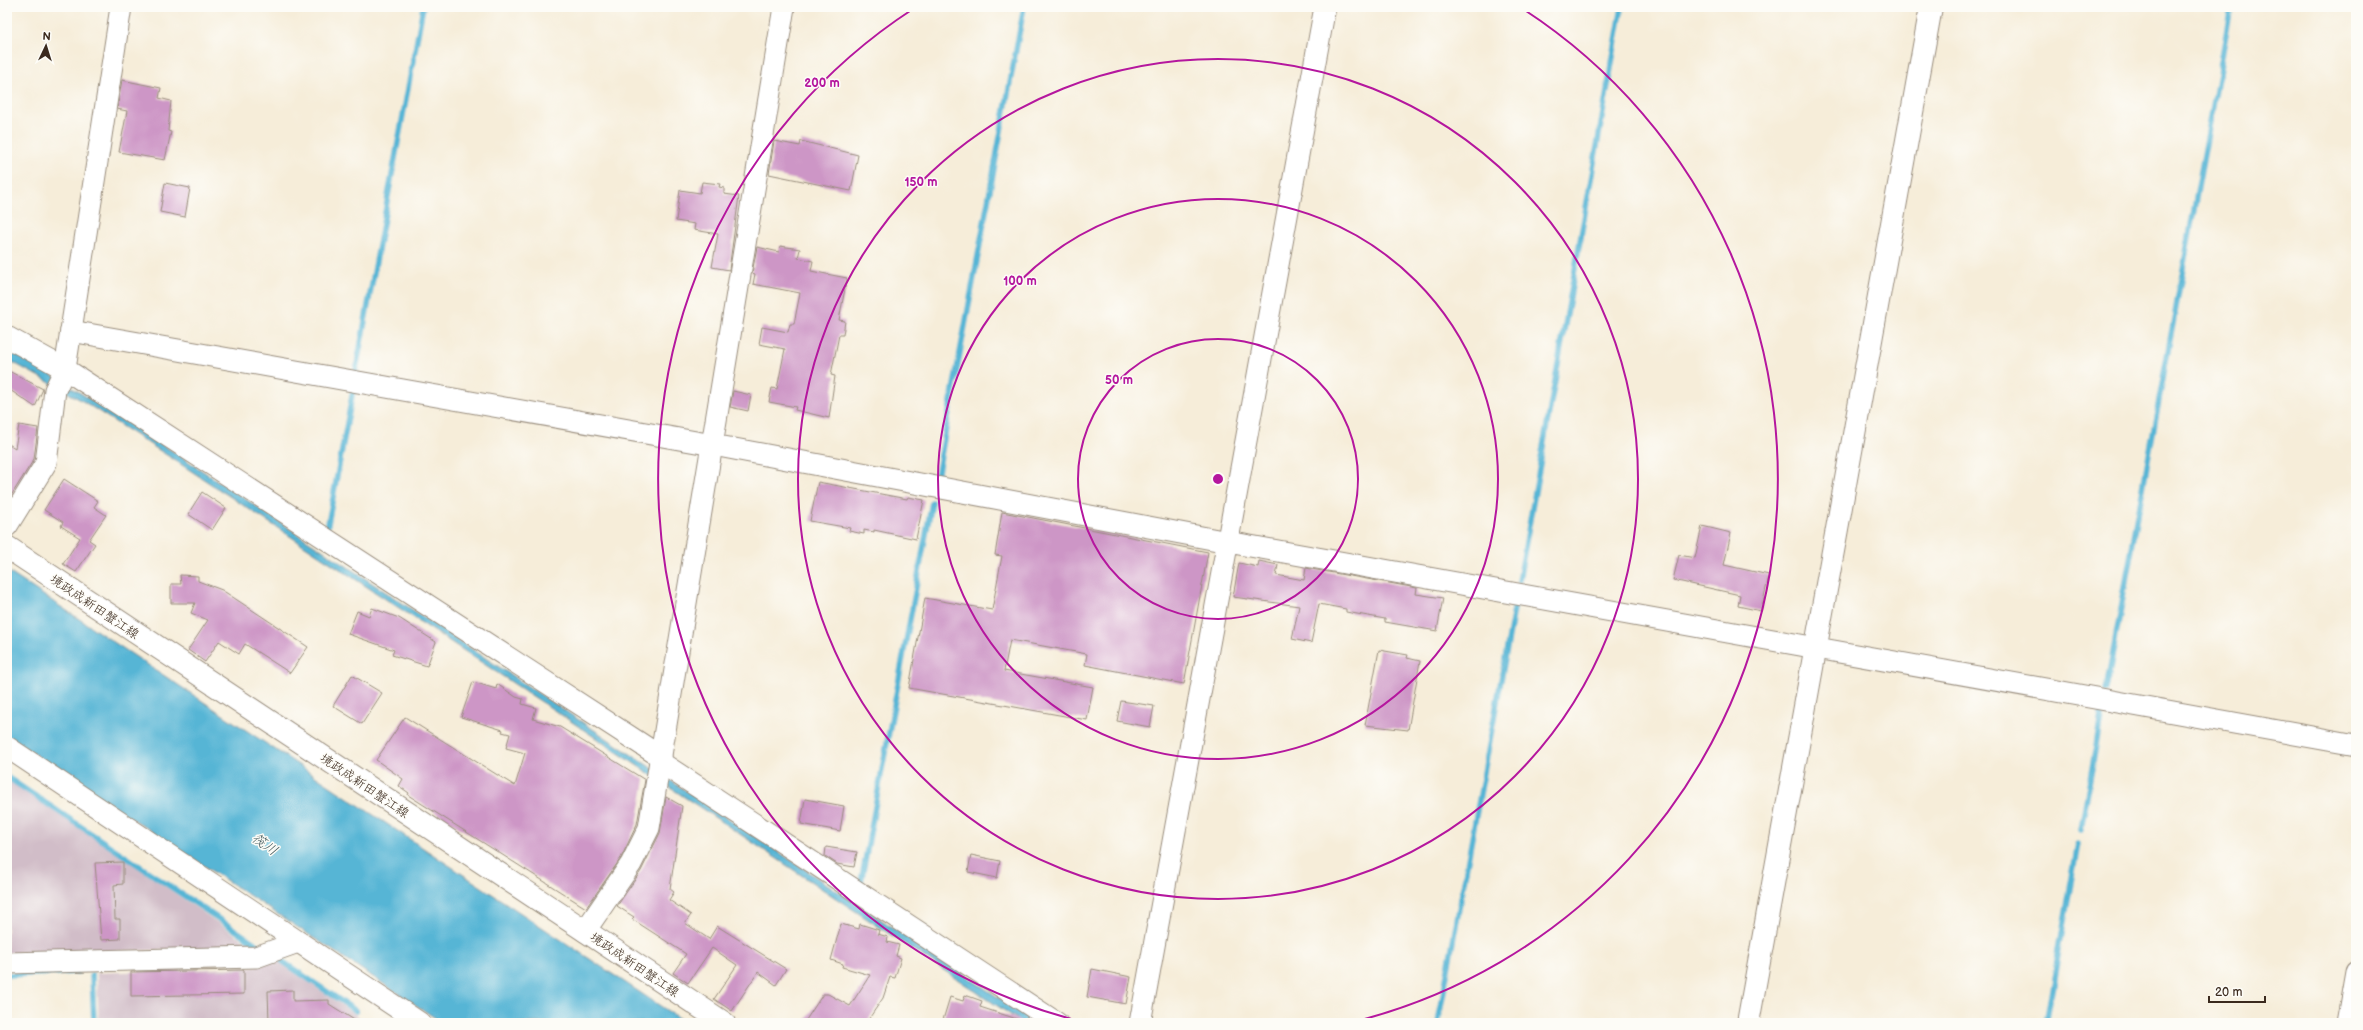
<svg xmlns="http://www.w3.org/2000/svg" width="2363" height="1030" font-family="'Balsamiq Sans','Klee One',sans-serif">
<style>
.industrial{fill:#d1bdc8}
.water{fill:#57b5d5;stroke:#49707a}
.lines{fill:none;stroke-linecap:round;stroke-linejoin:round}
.stream{stroke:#57b5d5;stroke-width:5.5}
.building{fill:#cd96c6}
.minor-casing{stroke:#988c7c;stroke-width:23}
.tertiary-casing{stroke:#988c7c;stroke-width:24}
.secondary-casing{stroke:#988c7c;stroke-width:24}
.minor{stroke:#fff;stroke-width:21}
.tertiary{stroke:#fff;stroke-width:22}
.secondary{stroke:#fff;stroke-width:22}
.ring{fill:none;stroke:#b5179e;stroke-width:2}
.labels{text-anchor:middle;stroke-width:3;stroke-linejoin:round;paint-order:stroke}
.street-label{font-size:13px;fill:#3b2a1e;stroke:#fdfcf7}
.water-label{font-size:14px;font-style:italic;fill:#455b5e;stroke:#fdfcf7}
.centre{fill:#b5179e;stroke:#fdfcf7;stroke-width:2}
.ring-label{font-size:12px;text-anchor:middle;font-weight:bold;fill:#b5179e;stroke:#fdfcf7;stroke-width:3;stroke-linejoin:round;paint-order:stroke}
</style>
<rect width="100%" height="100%" fill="#fdfcf7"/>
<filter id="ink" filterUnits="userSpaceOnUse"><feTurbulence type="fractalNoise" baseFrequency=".025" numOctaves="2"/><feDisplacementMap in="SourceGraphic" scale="8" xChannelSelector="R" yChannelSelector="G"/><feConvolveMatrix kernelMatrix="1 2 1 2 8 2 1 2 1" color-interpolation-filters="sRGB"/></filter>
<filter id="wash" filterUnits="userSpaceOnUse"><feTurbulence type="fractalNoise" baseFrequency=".012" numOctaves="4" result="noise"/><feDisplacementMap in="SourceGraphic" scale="16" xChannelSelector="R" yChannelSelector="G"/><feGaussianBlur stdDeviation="0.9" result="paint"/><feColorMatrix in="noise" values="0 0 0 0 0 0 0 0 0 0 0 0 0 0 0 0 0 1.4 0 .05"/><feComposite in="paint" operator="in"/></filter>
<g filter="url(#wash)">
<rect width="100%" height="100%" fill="#f6edd9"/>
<g class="industrial">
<path d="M7 780 93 837 255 948 7 953Z"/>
<path d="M276 960 368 1023H99L97 973 255 967Z"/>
</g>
<g class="water">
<path d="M7 350 50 374 177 454 1037 1023H1023L566 718 176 461 81 400 7 359Z"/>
<path d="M7 571 686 1023H443L7 736Z"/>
</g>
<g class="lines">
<g class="stream">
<path d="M356 370 423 7"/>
<path d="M937 477 1024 7"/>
<path d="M327 529 353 391"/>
<path d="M1519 581 1622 7"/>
<path d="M2106 690 2231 7"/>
<path d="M7 777 262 948"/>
<path d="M2081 830 2102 712"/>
<path d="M861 882 932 502"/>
<path d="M282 961 356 1011"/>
<path d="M7 975 77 972"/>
<path d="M92 975 94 1023"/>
<path d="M1438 1023 1515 604"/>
<path d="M2046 1023 2078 844"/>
</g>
</g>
<g id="blocks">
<g class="building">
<path d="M122 80 161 88 159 98 171 101 168 131 171 132 165 160 119 152 127 111 117 109Z"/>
<path d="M774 141 800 146 801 141 858 155 851 191 769 174Z"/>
<path d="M702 182 720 184 719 187 724 188V194L739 196 729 270 712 267 718 234 694 230 695 224 676 221 680 190 700 193Z"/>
<path d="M165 183 190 188 185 217 160 212Z"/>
<path d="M780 246 800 249 798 258 813 261 811 271 847 278 839 320 845 321 843 335H839L831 375 835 376 829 418 795 410 796 407 769 402 772 388 777 389 785 349 759 344 762 327 788 332 790 324H794L800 293 753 284 755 274 752 273 757 247 779 252Z"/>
<path d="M7 370 43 389 35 407 7 388Z"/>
<path d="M733 391 751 395 748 411 730 407Z"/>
<path d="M19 425 38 428 34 459 7 502V443L15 448Z"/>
<path d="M64 479 98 501 94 507 106 515 89 540 95 544 76 572 63 564 80 538 61 526 63 522 44 510Z"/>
<path d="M818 482 907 499 908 497 924 500 916 539 874 530V532L864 530V534L849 531 850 528 810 521Z"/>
<path d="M202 492 226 508 212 530 188 514Z"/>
<path d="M1002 512 1208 552 1184 684 1085 665 1087 654 1010 640 1004 671 1093 687 1087 720 909 688 925 598 992 610 1002 556 995 555Z"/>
<path d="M1702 526 1731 533 1724 565 1769 575 1761 611 1738 606 1740 595 1673 580 1679 555 1695 558Z"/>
<path d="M1259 561 1278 565 1276 575 1304 580 1306 568 1417 588 1416 594 1443 598 1437 631 1385 622V619L1346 612V609L1319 604 1311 643 1292 639 1299 606 1233 597 1239 563 1258 567Z"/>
<path d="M180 575 198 576V581L222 590 308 647 290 673 245 644 239 654 219 641 205 662 188 650 208 620 191 613 195 603H171V584H181Z"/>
<path d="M372 608 399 618 436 642 427 666 392 655 394 650 348 634 357 611 369 616Z"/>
<path d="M1379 650 1408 655 1407 658 1420 661 1408 730 1365 725Z"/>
<path d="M352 675 382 693 362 724 333 706Z"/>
<path d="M473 682 496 689 497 684 516 697 523 699 522 704 536 708 533 719 560 727 645 780 637 824 621 858 586 908 408 795 409 793 399 786 403 779 376 760 405 717 515 786 525 753 506 748 510 734 502 732 503 730 461 717Z"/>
<path d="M1121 701 1154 706 1150 727 1117 721Z"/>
<path d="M666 797 682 806 670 889 674 892 669 900 691 915 685 923 709 939 717 926 786 969 776 985 758 972 732 1011 714 999 737 965 712 948 688 983 673 973 686 954 632 919 634 917 617 906 641 871 660 833Z"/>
<path d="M805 799 844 806 840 831 801 824Z"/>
<path d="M826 847 857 852 854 867 837 864 825 856Z"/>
<path d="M971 855 1000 861 997 878 968 872Z"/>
<path d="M123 862V884L114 885 115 919H120V939L101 940 95 863Z"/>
<path d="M841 924 859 929 860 924 879 930 878 934 888 937 887 942 899 945 896 956 901 958 895 978 890 977 883 998 866 1023H804L823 994H828L850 1006 870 975 842 967 843 964 831 960Z"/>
<path d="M1092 969 1131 977 1126 1004 1087 997Z"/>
<path d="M244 970V994L131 996V972Z"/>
<path d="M293 990V1001L329 1000V1004L359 1023H269L268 991Z"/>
<path d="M965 995 982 1001 980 1007 1020 1020 1019 1023H942L950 997 963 1001Z"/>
</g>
</g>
</g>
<g filter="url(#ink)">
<use href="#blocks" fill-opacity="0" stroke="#988c7c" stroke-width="1"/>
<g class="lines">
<g class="minor-casing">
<g id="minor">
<path d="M71 331 713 445 1228 542 2356 745"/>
<path d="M7 337 65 369 661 757"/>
<path d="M7 526 46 463 55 390 65 369 121 7"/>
<path d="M7 747 420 1023"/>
<path d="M660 762 1057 1023"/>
<path d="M585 931 631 864 649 828 784 7"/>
<path d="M7 963 256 957 298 942"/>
<path d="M1140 1023 1325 7"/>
<path d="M2347 1023 2356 972"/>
</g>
</g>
<g class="tertiary-casing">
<path id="tertiary" d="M1748 1023 1931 7"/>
</g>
<g class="secondary-casing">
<path id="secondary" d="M7 547 724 1023"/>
</g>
<use href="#minor" class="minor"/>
<use href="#tertiary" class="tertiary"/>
<use href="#secondary" class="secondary"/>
</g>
</g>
<g class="ring">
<circle cx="1218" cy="479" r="140"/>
<circle cx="1218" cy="479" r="280"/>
<circle cx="1218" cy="479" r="420"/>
<path d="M1083 1022A560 560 0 0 1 913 9M1523 9A560 560 0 0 1 1353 1022"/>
</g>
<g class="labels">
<g class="street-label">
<text transform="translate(95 606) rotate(34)" y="5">境政成新田蟹江線</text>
<text transform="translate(365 785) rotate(34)" y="5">境政成新田蟹江線</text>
<text transform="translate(635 964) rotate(34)" y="5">境政成新田蟹江線</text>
</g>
<g class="water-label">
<text transform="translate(265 844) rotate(35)" y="5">筏川</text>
</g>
</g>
<circle cx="1218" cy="479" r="6" class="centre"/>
<g class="ring-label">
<text x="822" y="87">200 m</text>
<text x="921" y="186">150 m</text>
<text x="1020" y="285">100 m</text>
<text x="1119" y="384">50 m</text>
</g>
<rect width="2363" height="1030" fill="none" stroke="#fdfcf7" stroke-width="24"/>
<g transform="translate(46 46) rotate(4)" stroke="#fdfcf7" stroke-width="3" paint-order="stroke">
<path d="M0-3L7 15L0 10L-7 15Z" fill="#3b2a1e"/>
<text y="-6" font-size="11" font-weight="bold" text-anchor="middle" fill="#3b2a1e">N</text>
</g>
<path d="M2209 996v6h56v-6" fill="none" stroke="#3b2a1e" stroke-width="2"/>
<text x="2215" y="996" font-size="12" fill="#3b2a1e" stroke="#fdfcf7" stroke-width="3" paint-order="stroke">20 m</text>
</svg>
